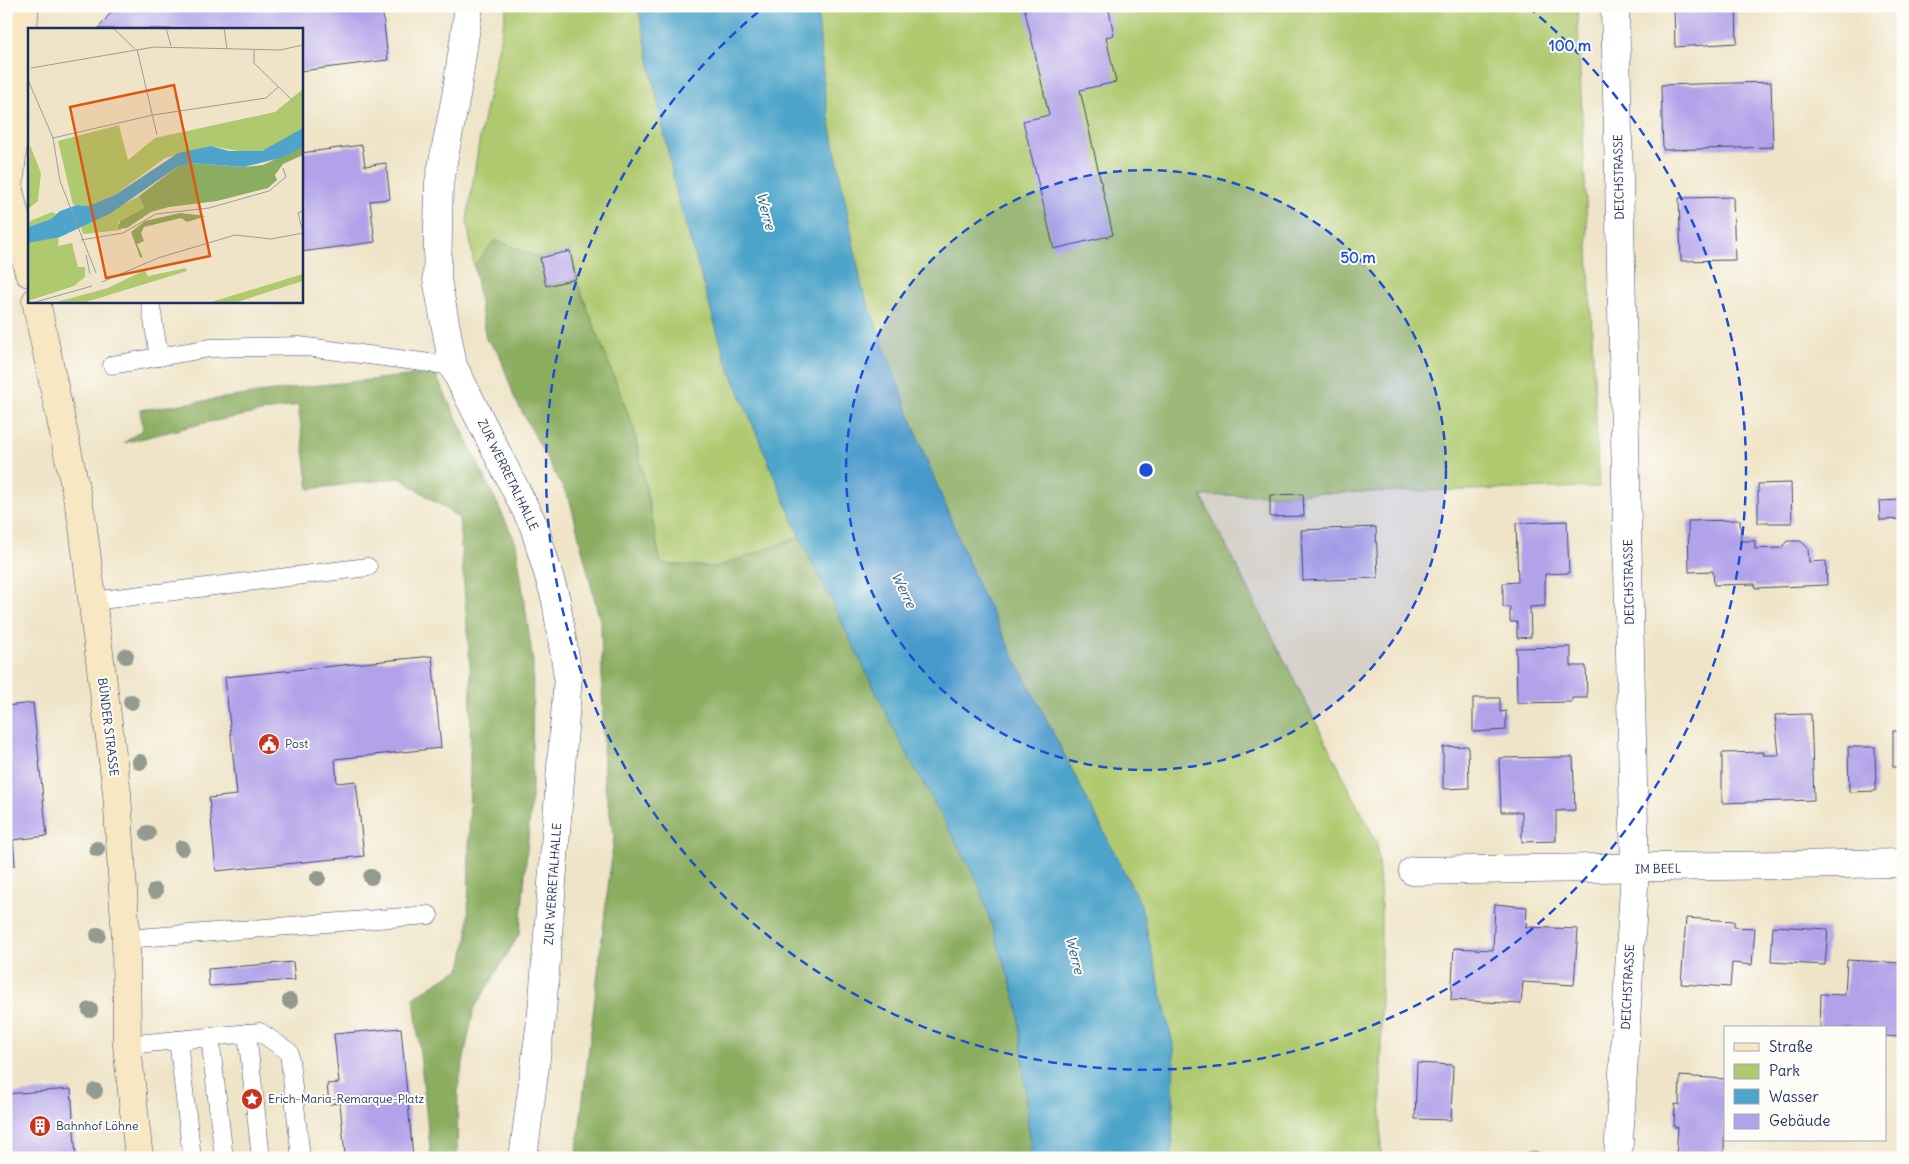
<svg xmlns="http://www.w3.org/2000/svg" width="1909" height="1164" font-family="Delius,sans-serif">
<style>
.green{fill:#afc96e;stroke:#657c66}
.forest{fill:#8bad61;stroke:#536e60}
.water{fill:#4ea4ca;stroke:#346a94}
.building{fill:#b2a2e9}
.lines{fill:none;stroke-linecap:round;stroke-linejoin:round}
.lane-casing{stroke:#3b4a6e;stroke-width:19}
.street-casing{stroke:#3b4a6e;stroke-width:29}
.secondary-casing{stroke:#3b4a6e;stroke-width:29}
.lane{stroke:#fff;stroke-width:18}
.street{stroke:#fff;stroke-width:28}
.secondary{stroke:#f7e8c3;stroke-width:28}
.tree{fill:#939a90}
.ring{fill:none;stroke:#1d4ed8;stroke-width:2.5;stroke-dasharray:9 6}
.labels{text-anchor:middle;stroke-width:4;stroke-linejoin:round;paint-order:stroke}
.street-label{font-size:12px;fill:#1b2f5e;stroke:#fdfcf7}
.poi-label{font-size:12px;fill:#1b2f5e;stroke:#fdfcf7;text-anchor:start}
.water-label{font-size:14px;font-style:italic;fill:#2f5e89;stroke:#fdfcf7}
.inset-road{fill:none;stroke:#9a9c9d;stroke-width:1}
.view{fill:#de5710;fill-opacity:0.15;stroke:#de5710;stroke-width:2.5}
.inset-edge{fill:none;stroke:#1b2f5e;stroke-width:2.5}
.centre{fill:#1d4ed8;stroke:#fdfcf7;stroke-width:2.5}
.ring-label{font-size:15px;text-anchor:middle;font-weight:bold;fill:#1d4ed8;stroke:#fdfcf7;stroke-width:4;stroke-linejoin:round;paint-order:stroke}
</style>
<rect width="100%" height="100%" fill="#fdfcf7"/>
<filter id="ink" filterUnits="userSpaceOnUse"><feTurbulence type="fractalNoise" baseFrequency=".02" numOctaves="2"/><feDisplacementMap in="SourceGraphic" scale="10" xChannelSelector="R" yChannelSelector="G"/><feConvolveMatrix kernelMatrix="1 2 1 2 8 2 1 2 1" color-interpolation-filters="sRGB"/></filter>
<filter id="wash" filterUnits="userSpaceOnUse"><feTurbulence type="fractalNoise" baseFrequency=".0096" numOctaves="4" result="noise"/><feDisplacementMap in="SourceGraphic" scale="20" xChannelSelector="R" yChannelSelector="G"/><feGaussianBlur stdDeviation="1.12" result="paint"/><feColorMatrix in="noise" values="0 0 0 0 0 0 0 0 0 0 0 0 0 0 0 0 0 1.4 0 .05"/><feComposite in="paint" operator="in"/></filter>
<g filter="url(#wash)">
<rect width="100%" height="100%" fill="#efe4c7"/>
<g class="green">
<path d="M507 6H638L677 195 726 361 800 537 717 567 661 564 634 429 576 279 570 251 540 258 495 240 474 266 467 220 480 136Z"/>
<path d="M817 6H1577L1599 487 1201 496 1377 843 1381 905V1158H1172L1174 1049 1141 905 979 588 921 446 862 288 825 97Z"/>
</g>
<g class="forest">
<path d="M495 240 540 258 546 286 576 279 634 429 661 564 717 567 800 537 897 735 978 882 1018 1006 1031 1158H576L614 836 604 781 601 625 570 501 515 399 499 353 486 340 474 266Z"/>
<path d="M435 373 516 543 533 662 532 791 520 933 474 1009 458 1087 457 1158H431L414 997 461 968 468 935 471 681 459 518 400 478 309 489 298 405 204 423 124 443 143 429 140 410 302 387Z"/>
</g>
<path class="water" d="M638 6H817L825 97 862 288 921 446 979 588 1141 905 1174 1049 1172 1158H1031L1018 1006 978 882 897 735 800 537 726 361 677 195Z"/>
<g id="blocks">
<g class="building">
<path d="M125 6H382L388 60 301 71V29H98L112 11 126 9Z"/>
<path d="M1024 6H1108L1114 35 1106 37 1116 82 1080 90 1113 235 1054 249 1023 121 1049 115Z"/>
<path d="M1674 6H1736L1737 43 1675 47Z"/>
<path d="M1771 82 1773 147 1663 150 1661 85Z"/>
<path d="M362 145 365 166 386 163 390 199 370 201 375 242 301 252V153Z"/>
<path d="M1733 197 1735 260 1681 261 1679 198Z"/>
<path d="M570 251 576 279 546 286 540 258Z"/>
<path d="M1791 483 1792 523H1758V484Z"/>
<path d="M1303 494 1304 516 1270 517V495Z"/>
<path d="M1903 500V519L1880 520 1879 501Z"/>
<path d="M1740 520 1741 541H1755V549L1781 548 1787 541H1801L1808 548 1809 562 1826 561 1827 585 1755 588V584L1714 585 1713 571 1689 572 1688 521Z"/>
<path d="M1567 521 1569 573 1545 574V606L1530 607 1531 637 1517 638V622H1510V607H1503V583L1518 582 1516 523Z"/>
<path d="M1376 527 1378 578 1303 581 1301 530Z"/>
<path d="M1571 647V666H1586L1587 698H1572V702L1517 703 1516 648Z"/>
<path d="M432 656 441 748 335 759 337 783 356 781 364 856 216 871 209 798 237 795 225 677Z"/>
<path d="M1473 698H1500V712L1506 711V730L1473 732Z"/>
<path d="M33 703 47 836 13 840 15 865 6 866V706Z"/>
<path d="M1811 714 1814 800 1722 803V753L1764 752 1763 755H1779L1775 715Z"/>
<rect x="1893" y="731" width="10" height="36"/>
<path d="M1468 746 1469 788 1443 789V747Z"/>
<path d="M1848 747H1875L1876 791 1849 792Z"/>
<path d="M1573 757 1575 810 1556 811V841L1522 842V812H1501L1499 758Z"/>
<path d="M1495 904 1527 907 1526 927 1578 929 1574 985 1523 982 1521 1004 1451 1000 1454 948 1493 950Z"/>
<path d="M1686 918 1734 921V927L1755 928 1752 965 1732 963 1730 987 1681 984Z"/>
<path d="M1773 926 1828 929 1825 965 1771 962Z"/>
<path d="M1847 960 1902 963 1898 1037 1885 1036V1028H1820L1821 994 1845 995Z"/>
<path d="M293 962 295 980 209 986 208 969Z"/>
<path d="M401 1028 413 1158H334V1156L345 1155 340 1103 329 1104 327 1084 339 1083 334 1034Z"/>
<path d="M1417 1063 1453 1065 1451 1120 1415 1119Z"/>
<path d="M1680 1076 1725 1079 1724 1158 1676 1156 1678 1127H1674L1675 1104 1679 1105Z"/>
<path d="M71 1089 76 1158H6V1094Z"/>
<path d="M1528 1152 1567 1155V1158H1528Z"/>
</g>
</g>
</g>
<g filter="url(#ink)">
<use href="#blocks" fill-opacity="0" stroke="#3b4a6e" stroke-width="1"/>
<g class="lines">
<g class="lane-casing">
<g id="lane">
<path d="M150 301 159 357"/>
<path d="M112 365 210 348 299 346 453 366"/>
<path d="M93 601 368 567"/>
<path d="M126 939 429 915"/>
<path d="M247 1033 261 1158"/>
<path d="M210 1037 224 1158"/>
<path d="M178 1040 192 1158"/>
<path d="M127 1045 260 1032 289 1052 301 1158"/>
</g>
</g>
<g class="street-casing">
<g id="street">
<path d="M469 6 456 96 439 182 437 279 453 366 534 526 556 600 568 677 542 1012 523 1158"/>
<path d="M1615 6 1635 869 1618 1158"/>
<path d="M1413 871 1903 863"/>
</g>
</g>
<g class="secondary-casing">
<g id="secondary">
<path d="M6 178 29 273"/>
<path d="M9 190 25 6"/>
<path d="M36 301 82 520 117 793 126 939 127 1045 139 1158"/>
</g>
</g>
<use href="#lane" class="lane"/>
<use href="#street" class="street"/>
<use href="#secondary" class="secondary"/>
</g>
<g class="tree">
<circle cx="126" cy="656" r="8"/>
<circle cx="131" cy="702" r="8"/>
<circle cx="140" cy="762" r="8"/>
<circle cx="148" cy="833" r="8"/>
<circle cx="182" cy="848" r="8"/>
<circle cx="97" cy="849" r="8"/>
<circle cx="371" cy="877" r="8"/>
<circle cx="318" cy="878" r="8"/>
<circle cx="155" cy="891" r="8"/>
<circle cx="98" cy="935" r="8"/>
<circle cx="290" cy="1001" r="8"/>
<circle cx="90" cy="1010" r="8"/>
<circle cx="95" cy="1091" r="8"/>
</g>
</g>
<circle cx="1146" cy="470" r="300" fill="#1d4ed8" fill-opacity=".12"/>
<g class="ring">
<circle cx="1146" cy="470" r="300"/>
<path d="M1528 7A600 600 0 1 1 764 7"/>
</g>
<defs>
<g id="civic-disc" transform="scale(1.125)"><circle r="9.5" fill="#c8321e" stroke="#fdfcf7"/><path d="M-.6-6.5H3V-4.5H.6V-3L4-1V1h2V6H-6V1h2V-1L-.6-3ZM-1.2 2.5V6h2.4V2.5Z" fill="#fff"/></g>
<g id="sight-disc" transform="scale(1.125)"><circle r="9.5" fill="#c8321e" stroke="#fdfcf7"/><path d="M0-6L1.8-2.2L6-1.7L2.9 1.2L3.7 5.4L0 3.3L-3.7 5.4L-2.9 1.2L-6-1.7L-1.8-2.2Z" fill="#fff"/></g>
<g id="building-disc" transform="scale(1.125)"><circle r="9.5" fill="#c8321e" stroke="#fdfcf7"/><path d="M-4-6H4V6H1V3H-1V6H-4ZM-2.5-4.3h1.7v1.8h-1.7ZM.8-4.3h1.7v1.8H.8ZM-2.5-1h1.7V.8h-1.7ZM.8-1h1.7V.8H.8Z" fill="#fff"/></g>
</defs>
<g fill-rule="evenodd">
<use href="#civic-disc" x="269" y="744"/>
<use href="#sight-disc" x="252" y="1099"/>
<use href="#building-disc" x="40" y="1126"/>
</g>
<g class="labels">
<g class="street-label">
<text transform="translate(1619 177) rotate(-91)" y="4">DEICHSTRASSE</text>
<text transform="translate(508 475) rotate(64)" y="4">ZUR WERRETALHALLE</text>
<text transform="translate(1629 582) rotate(-91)" y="4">DEICHSTRASSE</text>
<text transform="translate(108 727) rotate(83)" y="4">BÜNDER STRASSE</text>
<text transform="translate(1658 869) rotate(-1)" y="4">IM BEEL</text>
<text transform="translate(553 884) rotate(-86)" y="4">ZUR WERRETALHALLE</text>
<text transform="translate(1628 987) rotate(-87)" y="4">DEICHSTRASSE</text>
</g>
<g class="poi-label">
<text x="285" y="748">Post</text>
<text x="268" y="1103">Erich-Maria-Remarque-Platz</text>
<text x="56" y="1130">Bahnhof Löhne</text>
</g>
<g class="water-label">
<text transform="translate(766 211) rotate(75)" y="5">Werre</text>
<text transform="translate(904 590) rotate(64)" y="5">Werre</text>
<text transform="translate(1075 955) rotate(76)" y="5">Werre</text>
</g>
</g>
<g transform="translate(28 28)">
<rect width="275" height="275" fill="#efe4c7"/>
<path d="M275 61V100L251 115 234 123 215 124 183 118 137 130 87 167 60 178 45 177 30 113 91 97 100 132 127 110 247 84ZM2 117 13 145 10 173 0 181ZM111 168 116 180 90 194 93 202 55 206 53 199ZM24 184 28 186 23 191 0 199 2 193ZM31 208 30 218 44 215 50 239H57V249L46 258 0 273V215ZM158 240 159 243 55 275H25L80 260 117 242 120 248ZM275 246V253L206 275H180Z" fill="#afc96e"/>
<path d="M275 118V127L255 136 247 147 249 152 240 160 189 173 141 179 123 184 99 200 90 201 92 193 116 180 111 168 149 139 164 135 216 139 235 137ZM152 185 178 188 159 194 153 190 116 199 113 205 116 213 109 216 115 230 112 229 103 204 117 193Z" fill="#8bad61"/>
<path d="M275 100V118L256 129 216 139 164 135 149 139 83 185 32 209 0 215V199L23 191 32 183 49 177 60 178 87 167 150 125 183 118 201 123H234Z" fill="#4ea4ca"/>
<path class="inset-road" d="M85 0 107 21M138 0 143 18M196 0 199 21M109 21 129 107M226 22V35L266 74M3 40 126 19 252 22 275 17M0 52 25 110 32 153 68 245M25 110 125 87 238 70 250 59M275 183 270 185 275 205M53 212 95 205 128 186 181 180 241 163 258 149 255 140M58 227 62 246M74 254 130 230 207 207 243 211 275 205M4 275 64 258"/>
<path class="view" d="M146 57 182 228 78 250 42 79Z"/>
<rect width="275" height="275" class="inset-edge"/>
</g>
<circle cx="1146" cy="470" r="8" class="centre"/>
<g class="ring-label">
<text x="1570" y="51">100 m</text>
<text x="1358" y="263">50 m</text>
</g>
<rect width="1909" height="1164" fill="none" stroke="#fdfcf7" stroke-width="25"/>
<rect x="1724" y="1026" width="162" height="115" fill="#fdfcf7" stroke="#a3aaba"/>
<rect x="1734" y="1043" width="25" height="8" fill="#f7e8c3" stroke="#a3aaba"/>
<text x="1769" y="1052" font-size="15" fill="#1b2f5e">Straße</text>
<rect x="1734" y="1064" width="25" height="15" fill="#afc96e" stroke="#a3aaba"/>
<text x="1769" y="1076" font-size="15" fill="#1b2f5e">Park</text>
<rect x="1734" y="1089" width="25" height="15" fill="#4ea4ca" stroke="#a3aaba"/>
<text x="1769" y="1102" font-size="15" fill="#1b2f5e">Wasser</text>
<rect x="1734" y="1114" width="25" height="15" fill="#b2a2e9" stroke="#a3aaba"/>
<text x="1769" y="1126" font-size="15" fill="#1b2f5e">Gebäude</text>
</svg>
